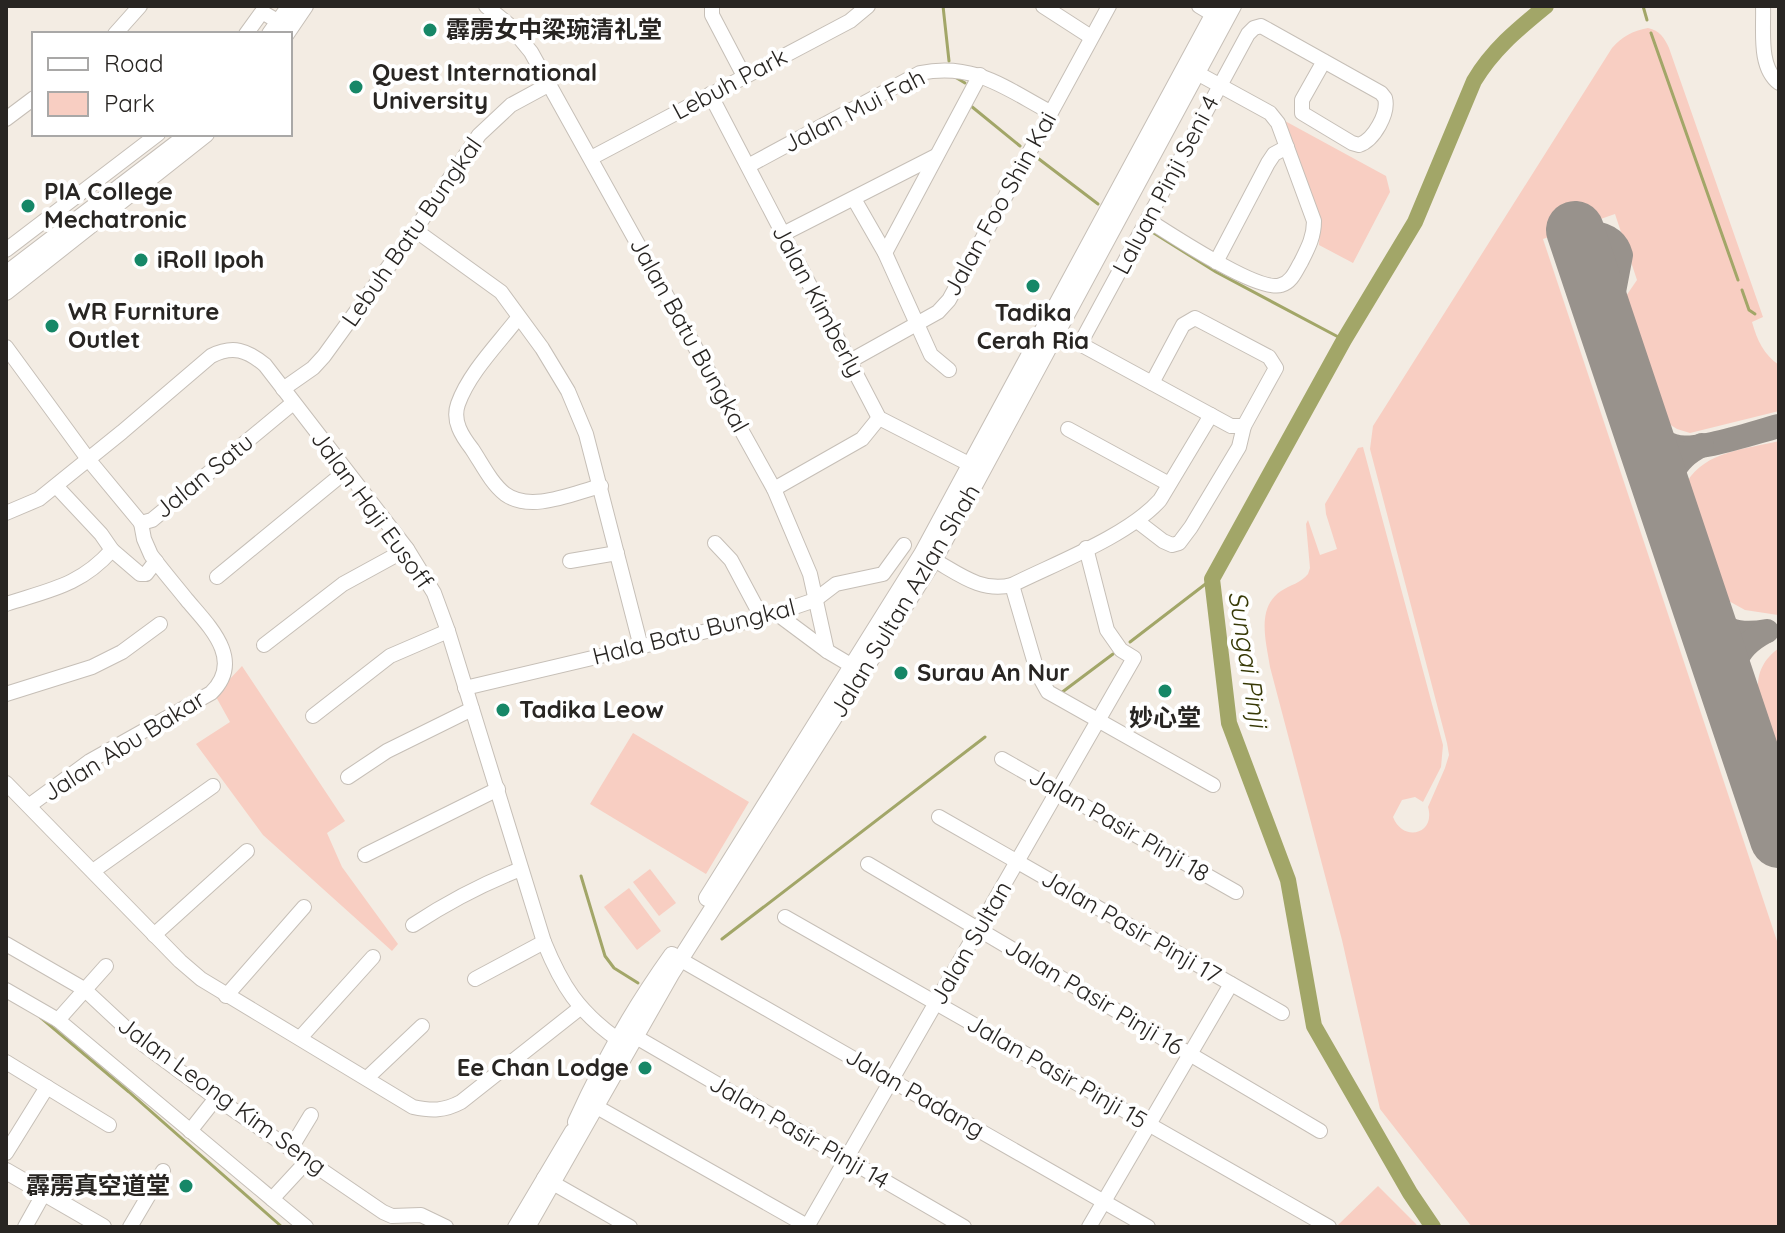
<svg xmlns="http://www.w3.org/2000/svg" width="1785" height="1233" font-family="Quicksand,'Noto Sans SC',sans-serif">
<style>
.green{fill:#f8cec2}
.lines{fill:none;stroke-linecap:round;stroke-linejoin:round}
.stream{stroke:#a2a668;stroke-width:3}
.river{stroke:#a2a668;stroke-width:16}
.taxiway{stroke:#98928c;stroke-width:24}
.runway{stroke:#98928c;stroke-width:58}
.minor-casing{stroke:#c6bfb7;stroke-width:16}
.major-casing{stroke:#c6bfb7;stroke-width:18}
.minor{stroke:#fff;stroke-width:14}
.major{stroke:#fff;stroke-width:16}
.poi-dot{fill:#168767;stroke:#fff;stroke-width:3}
.labels{text-anchor:middle;stroke-width:8;stroke-linejoin:round;paint-order:stroke}
.poi-label{font-size:24px;font-weight:bold;fill:#282522;stroke:#fff;text-anchor:start}
.street-label{font-size:24px;fill:#282522;stroke:#fff}
.water-label{font-size:26px;font-style:italic;fill:#373906;stroke:#fff}
</style>
<rect width="100%" height="100%" fill="#f3ece3"/>
<g class="green">
<path d="M1648 28C1660 31 1664 37 1669 48L1763 317 1752 322C1757 340 1764 355 1779 365V411L1690 433 1677 429 1666 422 1626 296 1637 280 1615 214 1543 239 1779 947V1227H1472L1380 1109 1342 940 1270 667C1266 641 1256 608 1281 591 1290 585 1301 583 1308 574L1310 568 1306 524 1308 520 1320 555 1337 549 1326 514 1325 504 1358 448 1363 447 1443 745 1441 767 1423 802 1415 797 1402 800 1393 817C1403 843 1436 834 1428 807L1445 768 1449 755 1447 743 1370 449 1373 426 1612 48C1623 36 1632 31 1648 28Z"/>
<path d="M1285 121 1386 176 1390 192 1353 263 1319 245 1320 225Z"/>
<path d="M1779 441V615H1778L1745 610 1727 600 1687 482C1705 451 1747 449 1779 441Z"/>
<path d="M1779 648V755C1766 717 1739 677 1779 648Z"/>
<path d="M242 666 345 821 327 833 342 867 398 944 392 951 263 835 196 744 230 722 215 695Z"/>
<path d="M633 733 749 802 706 874 590 804Z"/>
<path d="M650 869 676 903 659 916 633 882Z"/>
<path d="M629 888 661 931 637 950 604 907Z"/>
<path d="M1378 1186 1416 1224 1418 1227H1340L1338 1225Z"/>
</g>
<g class="lines">
<g class="stream">
<path d="M943 6 949 61"/>
<path d="M1643 6 1647 20"/>
<path d="M1651 33 1738 280"/>
<path d="M955 77 965 83"/>
<path d="M971 106 1020 146"/>
<path d="M1035 156 1098 204"/>
<path d="M1149 230 1216 272 1344 340"/>
<path d="M1742 290 1749 310 1755 314"/>
<path d="M1130 642 1212 579"/>
<path d="M1061 693 1113 654"/>
<path d="M581 876 605 956 614 968 638 983"/>
<path d="M722 939 985 737"/>
<path d="M40 1017 129 1092 282 1227"/>
</g>
<path class="river" d="M1433 1227 1410 1193 1314 1026 1288 880 1229 723 1212 579 1344 340 1415 222 1474 81C1493 49 1518 29 1546 6"/>
<g class="taxiway">
<path d="M1594 233C1608 235 1617 241 1621 255L1613 297V343L1569 262 1576 241Z"/>
<path d="M1637 413C1646 428 1657 441 1674 446 1695 453 1755 432 1779 426"/>
<path d="M1671 517C1666 483 1669 462 1702 445"/>
<path d="M1701 603C1722 629 1733 637 1767 631"/>
<path d="M1736 711C1732 673 1728 652 1765 632"/>
</g>
<path class="runway" d="M1575 230 1779 839"/>
<g class="minor-casing">
<g id="minor">
<path d="M486 6 508 24 531 52 774 489 810 574 827 651"/>
<path d="M712 6V15L744 76"/>
<path d="M1043 6 1091 37"/>
<path d="M1199 6 1214 15"/>
<path d="M1763 6C1764 30 1758 67 1779 83"/>
<path d="M115 34 140 6"/>
<path d="M246 34 262 12 279 22"/>
<path d="M710 94 879 418 971 465 980 460"/>
<path d="M6 119 34 98"/>
<path d="M591 158 850 21 868 6"/>
<path d="M748 166 920 73C974 62 1005 88 1050 112"/>
<path d="M854 199 885 253 931 355 949 370"/>
<path d="M1148 220C1170 234 1259 293 1281 285 1292 282 1296 270 1301 262 1308 248 1314 237 1314 221L1278 123 1270 113 1197 73"/>
<path d="M415 230 501 292 542 348 568 391 586 434 641 647"/>
<path d="M783 234 936 156"/>
<path d="M6 250 158 134"/>
<path d="M885 253 980 75"/>
<path d="M1216 262 1268 163 1274 154 1287 147"/>
<path d="M518 318C498 344 469 373 458 404 452 421 462 436 472 449 482 464 491 483 505 494 531 513 573 493 601 486"/>
<path d="M1058 332 1231 426H1244"/>
<path d="M1080 344 1248 34 1254 28 1261 26 1381 93 1385 98C1389 113 1374 140 1359 145L1352 143 1302 113V100L1324 61"/>
<path d="M6 347 88 459 141 523 152 520 293 403"/>
<path d="M850 361 938 312 949 300 1109 6"/>
<path d="M283 389 313 368 324 356 415 230 479 135 511 105 548 85"/>
<path d="M1068 429 1169 484"/>
<path d="M774 489 862 439 879 418"/>
<path d="M6 513 39 499 122 432 211 356C233 345 247 350 265 365L407 549 434 593 448 631 544 942C562 986 578 1011 617 1039"/>
<path d="M1137 521 1163 541 1172 545 1179 543 1191 527 1239 447 1244 426 1276 368 1269 357 1195 318 1183 325 1152 383"/>
<path d="M715 543 731 560 762 618"/>
<path d="M112 550 140 574H146L156 561"/>
<path d="M934 560C959 574 982 593 1012 585 1056 563 1128 536 1160 500L1211 415"/>
<path d="M570 561 617 553"/>
<path d="M217 577 346 471"/>
<path d="M1012 585 1038 674 1048 692 1213 785"/>
<path d="M6 604C49 590 80 586 112 550L101 534 56 486"/>
<path d="M776 613 827 651 859 670"/>
<path d="M264 645 343 584 407 549"/>
<path d="M465 688 762 618 815 600 836 584 883 574 904 545"/>
<path d="M6 694 92 667 122 652 160 624"/>
<path d="M313 716 390 656 448 631"/>
<path d="M1002 759 1236 892"/>
<path d="M348 777 387 751 472 709"/>
<path d="M6 783 180 961 201 979 413 1107C432 1111 444 1111 461 1102L580 1008"/>
<path d="M30 805 90 761 211 693C245 660 209 626 187 600 175 585 162 570 151 555L144 539 141 523"/>
<path d="M939 817 1282 1013"/>
<path d="M365 855 498 789"/>
<path d="M868 864 1320 1131"/>
<path d="M93 871 213 786"/>
<path d="M785 917 1329 1227"/>
<path d="M413 925C448 902 482 884 521 869"/>
<path d="M154 935 247 851"/>
<path d="M6 944 84 989 143 1044 216 1098 383 1212 392 1216 421 1215 446 1227"/>
<path d="M681 960 1148 1227"/>
<path d="M475 979 544 942"/>
<path d="M6 990 58 1020 272 1199 308 1160"/>
<path d="M226 996 304 907"/>
<path d="M58 1020 106 966"/>
<path d="M636 1037 964 1227"/>
<path d="M300 1038 373 957"/>
<path d="M6 1062 109 1125"/>
<path d="M367 1078 422 1026"/>
<path d="M595 1106 809 1227"/>
<path d="M190 1131 216 1098"/>
<path d="M291 1148 311 1115"/>
<path d="M6 1153 47 1087"/>
<path d="M544 1178 630 1227"/>
<path d="M272 1199 306 1227"/>
<path d="M25 1227 44 1193"/>
<path d="M130 1227 163 1171"/>
<path d="M515 1227 572 1131"/>
<path d="M807 1227 1134 658 1121 650 1107 630 1086 548"/>
<path d="M1089 1227 1231 984"/>
</g>
</g>
<g class="major-casing">
<g id="major">
<path d="M270 34 290 6"/>
<path d="M286 34 305 6"/>
<path d="M6 274 189 134"/>
<path d="M6 292 206 134"/>
<path d="M707 898 922 554 1218 6"/>
<path d="M576 1122C603 1062 634 1008 672 955"/>
<path d="M6 1171 103 1227"/>
<path d="M527 1227 671 974 934 560 1233 6"/>
</g>
</g>
<use href="#minor" class="minor"/>
<use href="#major" class="major"/>
</g>
<g class="poi-dot">
<circle cx="430" cy="30" r="8"/>
<circle cx="356" cy="87" r="8"/>
<circle cx="28" cy="206" r="8"/>
<circle cx="141" cy="260" r="8"/>
<circle cx="1033" cy="286" r="8"/>
<circle cx="52" cy="326" r="8"/>
<circle cx="901" cy="673" r="8"/>
<circle cx="1165" cy="691" r="8"/>
<circle cx="503" cy="710" r="8"/>
<circle cx="645" cy="1068" r="8"/>
<circle cx="186" cy="1186" r="8"/>
</g>
<g class="labels">
<g class="poi-label">
<text x="446" y="38">霹雳女中梁琬清礼堂</text>
<text x="372" y="81">Quest International<tspan x="372" dy="28">University</tspan></text>
<text x="44" y="200">PIA College<tspan x="44" dy="28">Mechatronic</tspan></text>
<text x="157" y="268">iRoll Ipoh</text>
<text x="68" y="320">WR Furniture<tspan x="68" dy="28">Outlet</tspan></text>
<text x="1033" y="321" text-anchor="middle">Tadika<tspan x="1033" dy="28">Cerah Ria</tspan></text>
<text x="917" y="681">Surau An Nur</text>
<text x="519" y="718">Tadika Leow</text>
<text x="1165" y="726" text-anchor="middle">妙心堂</text>
<text x="629" y="1076" text-anchor="end">Ee Chan Lodge</text>
<text x="170" y="1194" text-anchor="end">霹雳真空道堂</text>
</g>
<g class="street-label">
<text transform="translate(730 84) rotate(-28)" y="8">Lebuh Park</text>
<text transform="translate(854 111) rotate(-27)" y="8">Jalan Mui Fah</text>
<text transform="translate(1166 185) rotate(-62)" y="8">Laluan Pinji Seni 4</text>
<text transform="translate(1000 204) rotate(-61)" y="8">Jalan Foo Shin Kai</text>
<text transform="translate(412 232) rotate(-55)" y="8">Lebuh Batu Bungkal</text>
<text transform="translate(818 301) rotate(62)" y="8">Jalan Kimberly</text>
<text transform="translate(689 335) rotate(61)" y="8">Jalan Batu Bungkal</text>
<text transform="translate(204 476) rotate(-39)" y="8">Jalan Satu</text>
<text transform="translate(372 510) rotate(54)" y="8">Jalan Haji Eusoff</text>
<text transform="translate(905 601) rotate(-59)" y="8">Jalan Sultan Azlan Shah</text>
<text transform="translate(694 632) rotate(-14)" y="8">Hala Batu Bungkal</text>
<text transform="translate(124 746) rotate(-32)" y="8">Jalan Abu Bakar</text>
<text transform="translate(1119 825) rotate(30)" y="8">Jalan Pasir Pinji 18</text>
<text transform="translate(1131 927) rotate(30)" y="8">Jalan Pasir Pinji 17</text>
<text transform="translate(971 943) rotate(-60)" y="8">Jalan Sultan</text>
<text transform="translate(1094 997) rotate(31)" y="8">Jalan Pasir Pinji 16</text>
<text transform="translate(1057 1072) rotate(30)" y="8">Jalan Pasir Pinji 15</text>
<text transform="translate(915 1093) rotate(30)" y="8">Jalan Padang</text>
<text transform="translate(222 1096) rotate(36)" y="8">Jalan Leong Kim Seng</text>
<text transform="translate(799 1132) rotate(30)" y="8">Jalan Pasir Pinji 14</text>
</g>
<g class="water-label">
<text transform="translate(1248 659) rotate(81)" y="9">Sungai Pinji</text>
</g>
</g>
<rect width="1785" height="1233" fill="none" stroke="#282522" stroke-width="16"/>
<rect x="32" y="32" width="260" height="104" fill="#ffffff" stroke="#a9a8a7" stroke-width="2"/>
<rect x="48" y="58" width="40" height="12" fill="#ffffff" stroke="#a9a8a7" stroke-width="2"/>
<text x="104" y="72" font-size="24" fill="#282522">Road</text>
<rect x="48" y="92" width="40" height="24" fill="#f8cec2" stroke="#a9a8a7" stroke-width="2"/>
<text x="104" y="112" font-size="24" fill="#282522">Park</text>
</svg>
